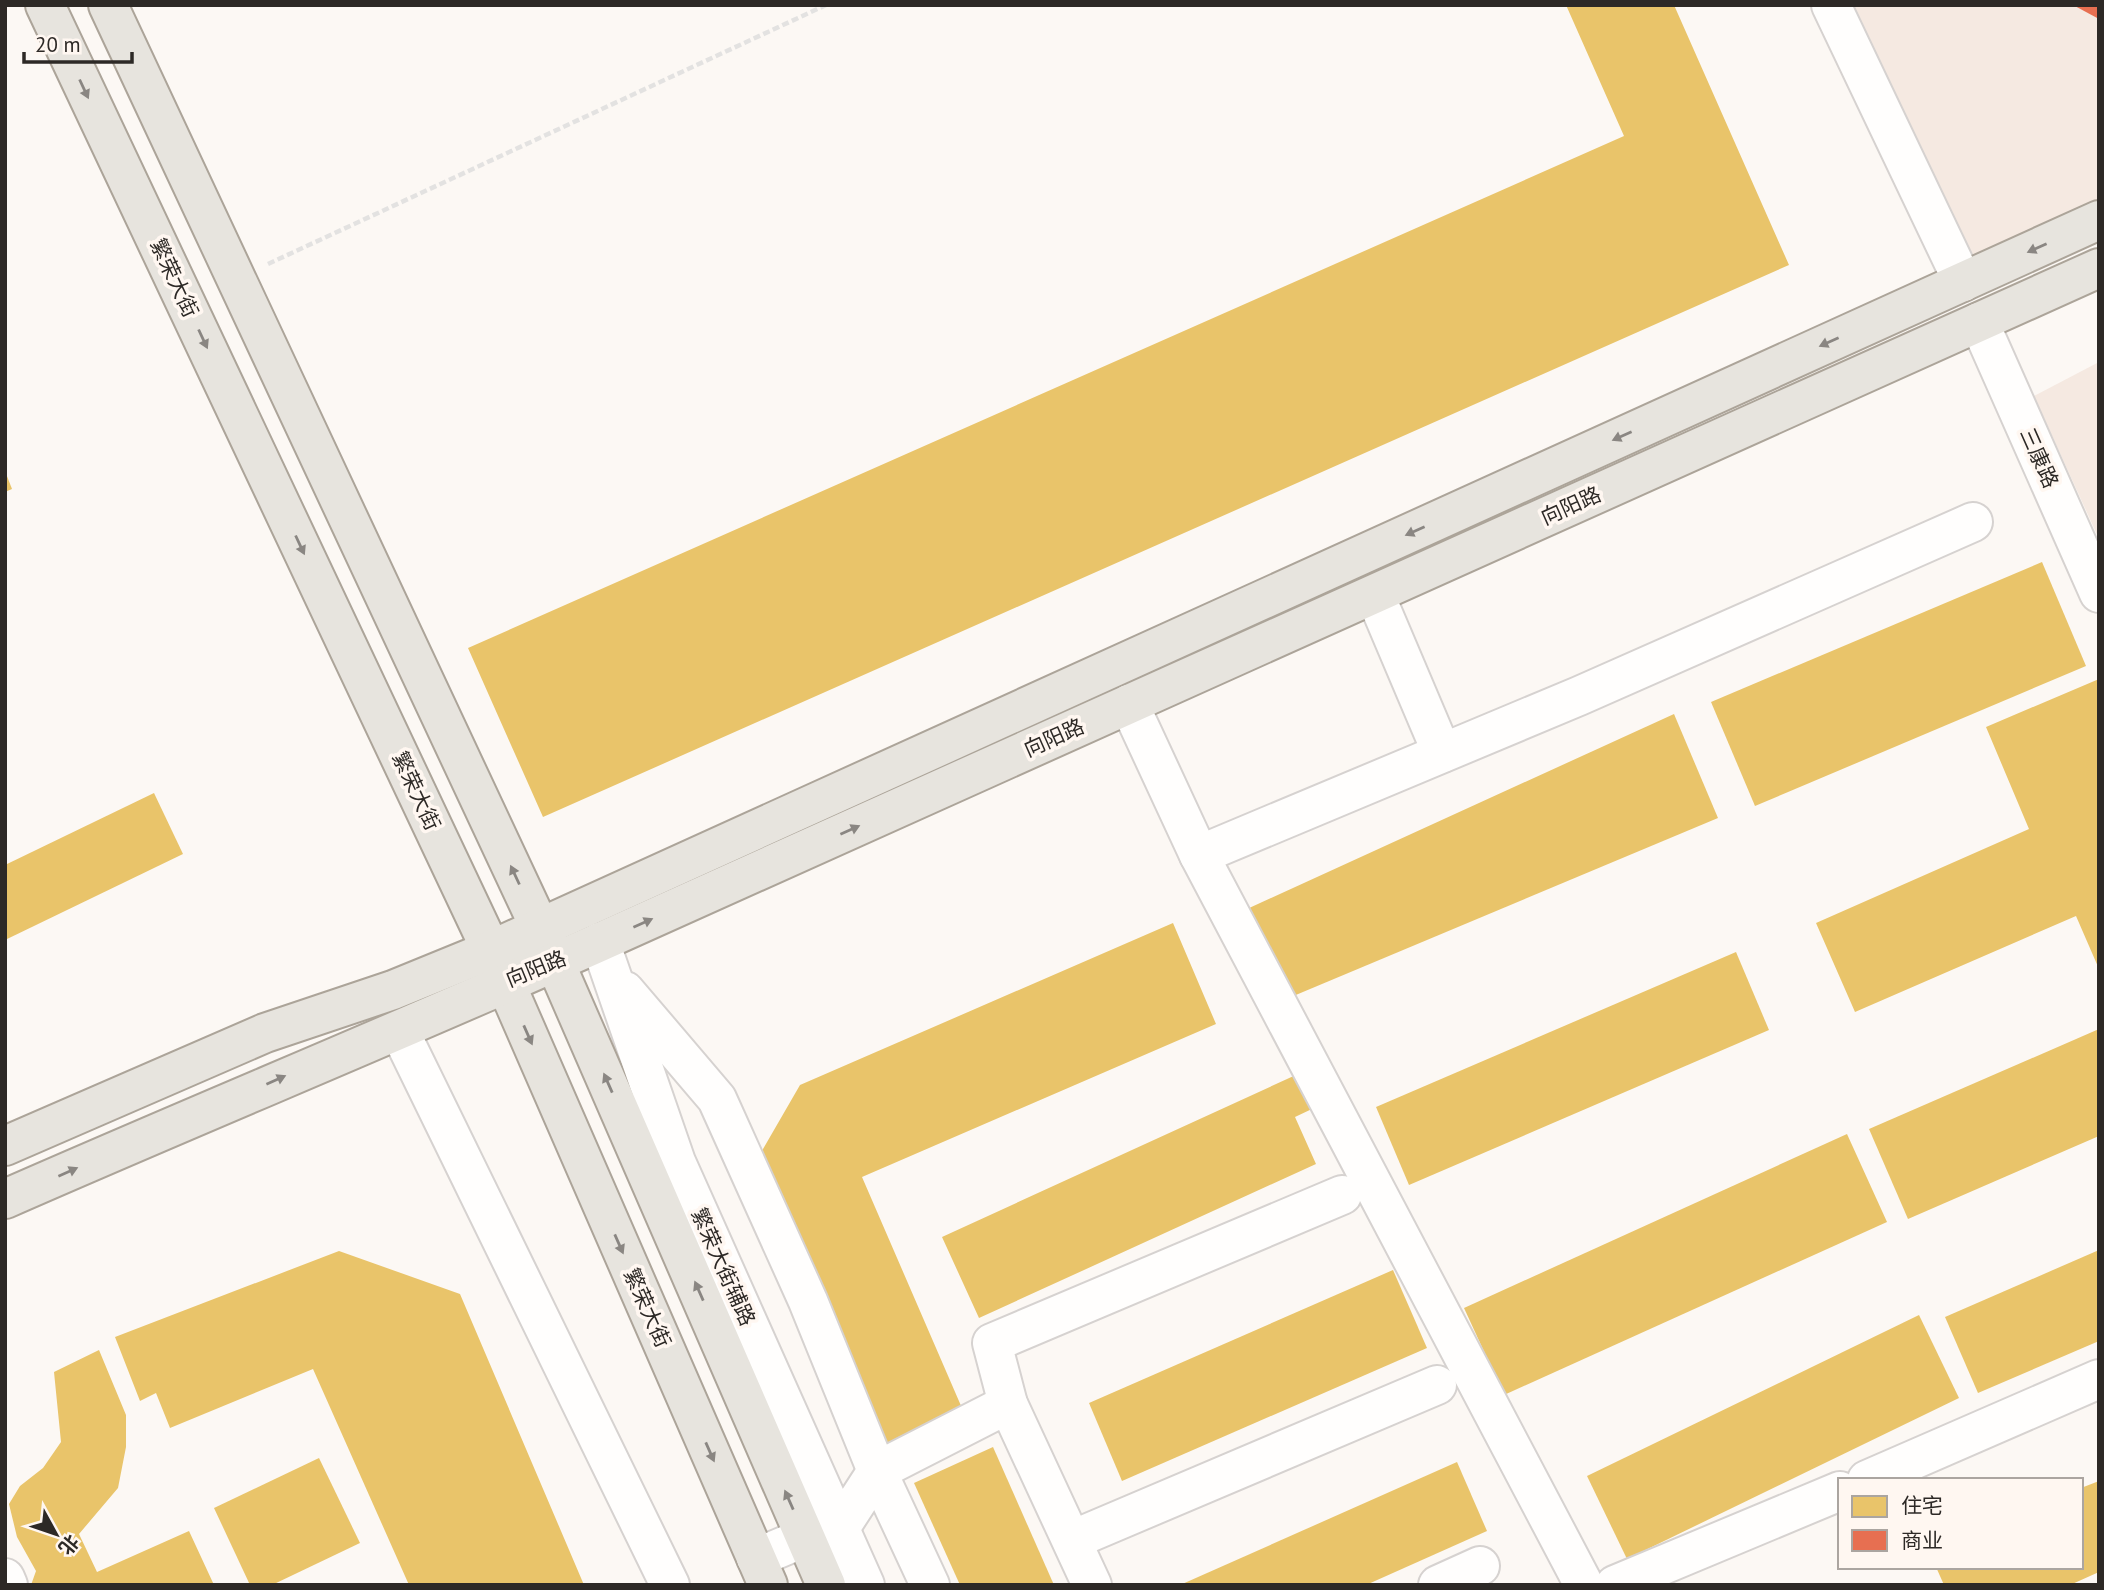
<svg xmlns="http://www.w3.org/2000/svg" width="2104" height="1590" font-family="'PT Sans','Noto Sans SC',sans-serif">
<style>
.built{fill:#f5e9e1}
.homes{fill:#e9c46a}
.shops{fill:#e76f51}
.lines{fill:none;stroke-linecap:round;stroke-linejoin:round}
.minor-casing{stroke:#d6d2d0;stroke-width:42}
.major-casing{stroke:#aca499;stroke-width:42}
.path{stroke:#e3e2e1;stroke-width:4.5;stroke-dasharray:7 3.5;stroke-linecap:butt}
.minor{stroke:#fffefd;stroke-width:38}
.major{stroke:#e7e4de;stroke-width:38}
.oneway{fill:#8a8682}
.labels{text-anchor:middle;stroke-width:7;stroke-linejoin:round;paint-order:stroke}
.street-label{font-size:21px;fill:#2d2926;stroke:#fff7f1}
</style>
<rect width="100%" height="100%" fill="#fcf8f4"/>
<g class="built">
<path d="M1834 5H2099V220L1963 282Z"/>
<path d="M2099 362V539L2034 396Z"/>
</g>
<g class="homes">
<path d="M1566 5H1674L1789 265 543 817 468 648 1624 136Z"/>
<path d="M5 471 12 489 5 492Z"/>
<path d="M2042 562 2086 666 1755 806 1711 702Z"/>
<path d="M2099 679V969L2076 916 1855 1012 1816 923 2029 829 1986 727Z"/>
<path d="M1674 714 1718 818 1291 997 1247 909Z"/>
<path d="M154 793 183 854 5 940V865Z"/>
<path d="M1173 923 1216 1024 862 1177 965 1415 880 1451 756 1161 800 1085Z"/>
<path d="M1736 952 1769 1030 1409 1185 1376 1107Z"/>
<path d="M2099 1029V1136L1908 1219 1869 1129Z"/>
<path d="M1298 1074 1314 1108 1295 1117 1316 1164 979 1318 942 1237Z"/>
<path d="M1847 1134 1887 1222 1504 1395 1464 1308Z"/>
<path d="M2099 1250V1341L1978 1393 1945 1317Z"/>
<path d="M339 1251 460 1294 584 1585H409L313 1369 170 1428 156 1393 140 1401 115 1337Z"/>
<path d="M1393 1270 1427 1348 1122 1481 1089 1403Z"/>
<path d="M1919 1315 1959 1398 1627 1559 1587 1476Z"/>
<path d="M99 1350 126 1415V1447L118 1488 79 1534 97 1572 189 1531 214 1585H31L36 1571 17 1537 9 1504 20 1486 43 1468 61 1442 54 1372Z"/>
<path d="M993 1447 1054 1585H960L914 1483Z"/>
<path d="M319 1458 360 1543 272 1585H250L214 1508Z"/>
<path d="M1457 1462 1487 1531 1366 1585H1180Z"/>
<path d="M2099 1481V1572L2070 1585H1944L1936 1567H2081V1488Z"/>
</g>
<path class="shops" d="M2073 5H2099V19Z"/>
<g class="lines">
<g class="minor-casing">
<g id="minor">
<path d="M1831 5 1963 282"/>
<path d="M1979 322 2099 593"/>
<path d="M1375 595 1442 753"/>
<path d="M1129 704 1199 855 1579 696 1973 522"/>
<path d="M1199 855 1584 1585"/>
<path d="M600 942 676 1162 865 1585"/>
<path d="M625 991 717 1099 808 1301 877 1471 930 1585"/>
<path d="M400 1032 670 1585"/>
<path d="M1867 1480 2099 1379"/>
<path d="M1072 1540 1437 1385"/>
<path d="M756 1558 806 1537 840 1528 877 1471 1008 1404"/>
<path d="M5 1578 8 1585"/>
<path d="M1092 1585 1008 1404 992 1343 1342 1195"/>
<path d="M1438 1585 1480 1566"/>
<path d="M1615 1585 1840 1491"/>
</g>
</g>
<g class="major-casing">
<g id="major">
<path d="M45 5 491 950 768 1585"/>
<path d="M108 5 540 928 826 1585"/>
<path d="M5 1146 265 1033 393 990 491 950 2099 220"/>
<path d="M5 1199C203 1112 403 1030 600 942L2099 268"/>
</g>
</g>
<path class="path" d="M268 264 826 5"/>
<use href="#minor" class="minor"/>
<use href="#major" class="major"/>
</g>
<defs><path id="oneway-solid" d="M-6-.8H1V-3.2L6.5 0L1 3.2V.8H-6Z" transform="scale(1.75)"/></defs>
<g class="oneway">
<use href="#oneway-solid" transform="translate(84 89) rotate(65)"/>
<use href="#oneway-solid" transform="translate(2037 248) rotate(156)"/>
<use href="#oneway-solid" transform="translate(203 339) rotate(65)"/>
<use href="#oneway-solid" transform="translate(1829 342) rotate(156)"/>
<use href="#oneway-solid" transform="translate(1622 436) rotate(156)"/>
<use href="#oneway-solid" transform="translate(1415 531) rotate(156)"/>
<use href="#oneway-solid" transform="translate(300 545) rotate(65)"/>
<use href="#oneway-solid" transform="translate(850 830) rotate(-24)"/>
<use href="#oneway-solid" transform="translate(515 875) rotate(-115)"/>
<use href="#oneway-solid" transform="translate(643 923) rotate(-24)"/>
<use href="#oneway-solid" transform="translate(528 1035) rotate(66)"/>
<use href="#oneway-solid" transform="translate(276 1080) rotate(-24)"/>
<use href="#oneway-solid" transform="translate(608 1083) rotate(-114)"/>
<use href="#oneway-solid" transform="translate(68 1172) rotate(-24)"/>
<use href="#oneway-solid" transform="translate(619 1244) rotate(66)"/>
<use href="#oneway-solid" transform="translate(699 1291) rotate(-114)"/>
<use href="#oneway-solid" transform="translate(710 1452) rotate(66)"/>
<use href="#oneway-solid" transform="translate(789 1500) rotate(-114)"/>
</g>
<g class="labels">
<g class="street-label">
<text transform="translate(174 278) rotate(65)" y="7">繁荣大街</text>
<text transform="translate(2039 458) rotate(66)" y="7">三康路</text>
<text transform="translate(1571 506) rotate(-24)" y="7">向阳路</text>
<text transform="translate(1054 738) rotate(-24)" y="7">向阳路</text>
<text transform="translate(416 791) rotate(65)" y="7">繁荣大街</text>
<text transform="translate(536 969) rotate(-22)" y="7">向阳路</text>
<text transform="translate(723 1267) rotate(66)" y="7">繁荣大街辅路</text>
<text transform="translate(647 1308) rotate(66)" y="7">繁荣大街</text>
</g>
</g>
<rect width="2104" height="1590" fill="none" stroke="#2d2926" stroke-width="14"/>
<rect x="1838" y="1478" width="245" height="91" fill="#fff7f1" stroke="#aba5a0" stroke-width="2"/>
<rect x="1852" y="1496" width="35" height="21" fill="#e9c46a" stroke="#aba5a0" stroke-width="2"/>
<text x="1901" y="1513" font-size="21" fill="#2d2926">住宅</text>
<rect x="1852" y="1530" width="35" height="21" fill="#e76f51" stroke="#aba5a0" stroke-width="2"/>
<text x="1901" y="1548" font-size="21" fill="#2d2926">商业</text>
<g transform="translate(56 1534) rotate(130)" stroke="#fff7f1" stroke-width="5" paint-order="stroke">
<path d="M0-5L12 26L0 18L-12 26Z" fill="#2d2926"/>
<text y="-10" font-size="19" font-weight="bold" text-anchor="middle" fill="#2d2926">北</text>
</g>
<path d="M24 52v10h108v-10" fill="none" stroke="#2d2926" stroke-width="3.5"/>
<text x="35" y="52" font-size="21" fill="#2d2926" stroke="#fff7f1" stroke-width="5" paint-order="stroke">20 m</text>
</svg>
